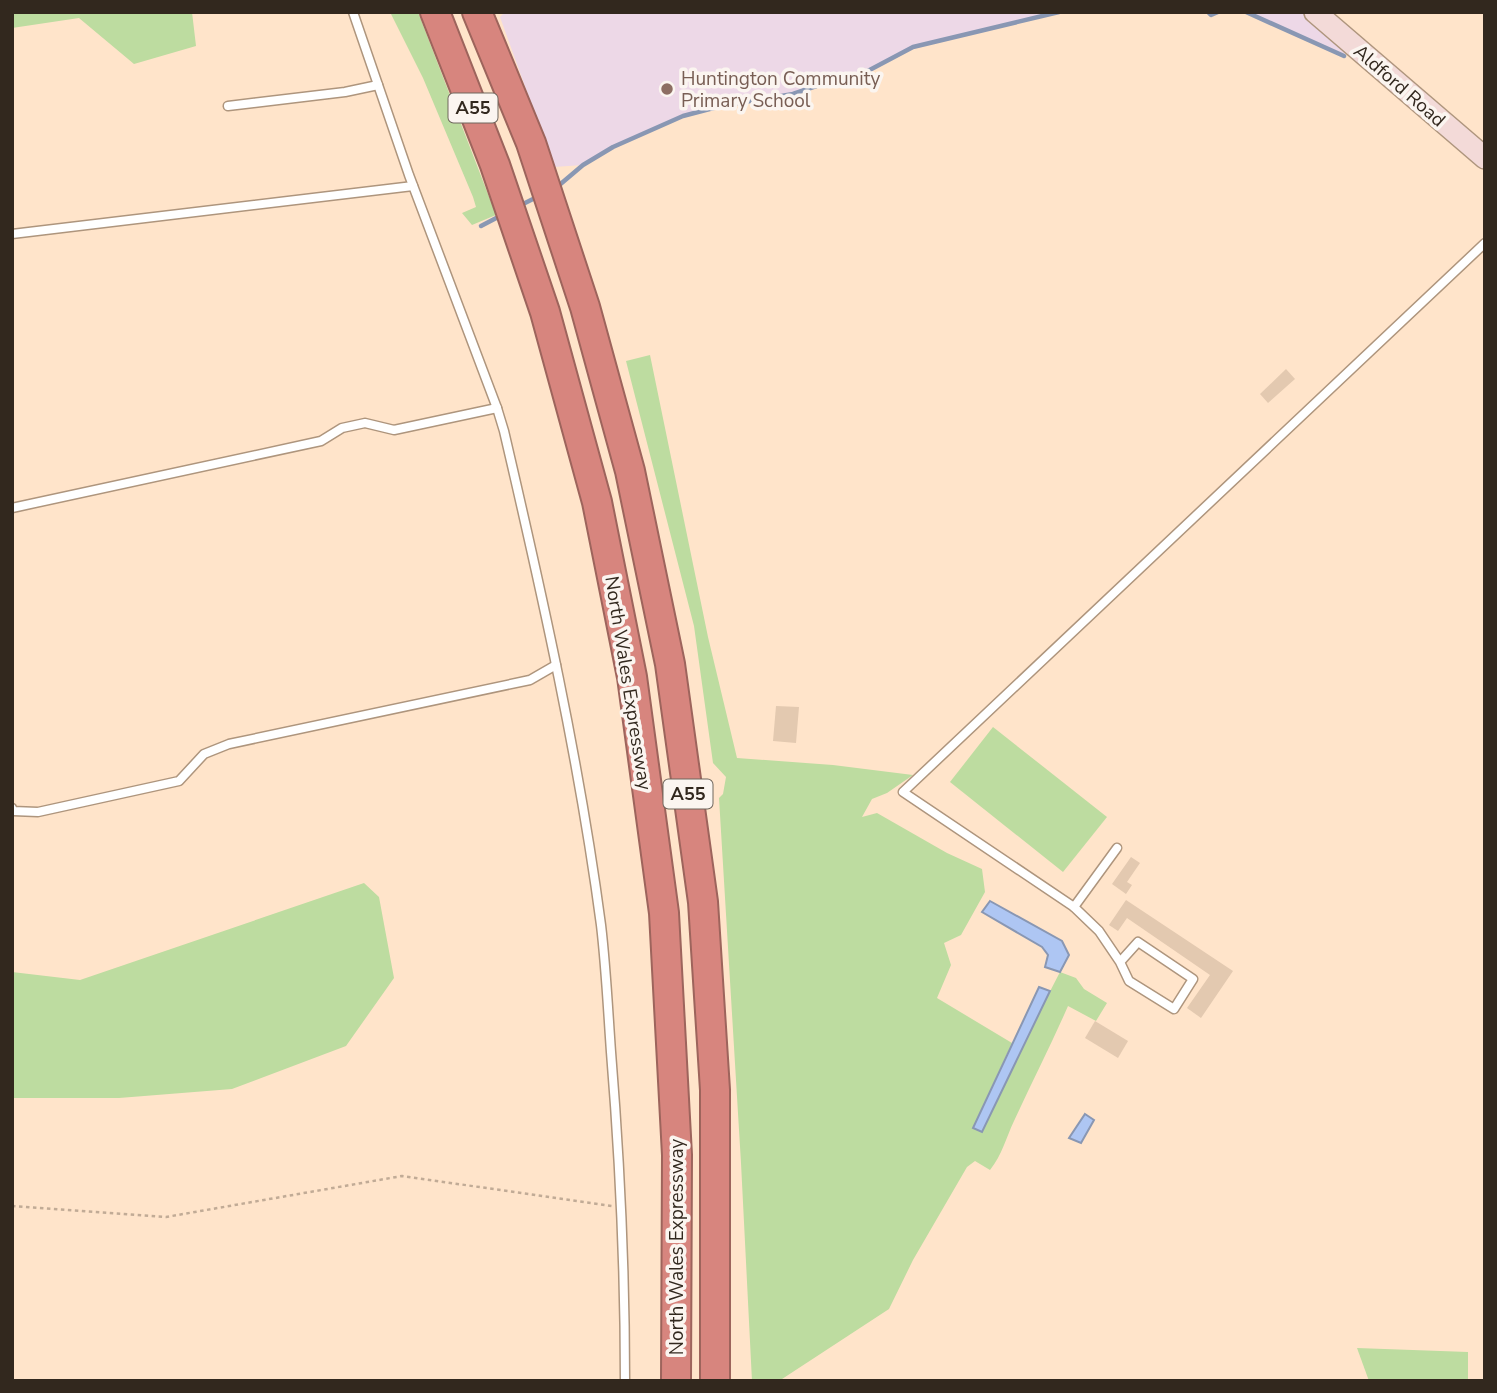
<svg xmlns="http://www.w3.org/2000/svg" width="1497" height="1393" font-family="'Nunito Sans',sans-serif">
<style>
.education{fill:#edd8e7}
.green{fill:#bddca0}
.water{fill:#aec6f3;stroke:#8997b3;stroke-width:2}
.lines{fill:none;stroke-linecap:round;stroke-linejoin:round}
.stream{stroke:#8997b3;stroke-width:4.5}
.building{fill:#e3c9b0}
.lane-casing{stroke:#ae957d;stroke-width:11}
.secondary-casing{stroke:#ae957d;stroke-width:24}
.highway-casing{stroke:#9d645c;stroke-width:32}
.path{stroke:#c1ab96;stroke-width:2.5;stroke-dasharray:3.5 3.5;stroke-linecap:butt}
.lane{stroke:#fff;stroke-width:8}
.secondary{stroke:#f3dad8;stroke-width:21}
.highway{stroke:#d7857e;stroke-width:28}
.education-dot{fill:#8d6e63;stroke:#fbf5f0;stroke-width:2.5}
.labels{text-anchor:middle;stroke-width:7;stroke-linejoin:round;paint-order:stroke}
.shield{fill:#fbf5f0;stroke:#6e665d;stroke-width:2}
.shield-label{font-size:18px;font-weight:bold;fill:#32281e}
.education-label{font-size:19px;fill:#785e54;stroke:#fbf5f0;text-anchor:start}
.street-label{font-size:19px;fill:#32281e;stroke:#fbf5f0}
</style>
<rect width="100%" height="100%" fill="#ffe4ca"/>
<g class="education">
<path d="M505 12H1059L913 47 847 82 822 84 793 94 721 106 683 116 613 147 583 165 554 167 500 17Z"/>
<path d="M1246 12H1301L1347 50 1344 56Z"/>
</g>
<g class="green">
<path d="M12 12H192L196 46 134 64 79 18 12 28Z"/>
<path d="M390 12H418L496 215 472 225 462 213 476 207 473 197 423 78Z"/>
<path d="M650 355 708 637 737 758 833 765 913 775 887 793 872 799 862 817 877 813 947 853 982 869 985 892 961 935 944 943 951 965 937 998 1012 1043 973 1128 982 1132 1010 1069 1060 972 1076 978 1084 989 1107 1003 1096 1021 1068 1006C1051 1045 1032 1082 1014 1121 1006 1138 1002 1155 990 1170L975 1161 967 1167 913 1260 889 1309 779 1381H752L741 1163 719 798 723 794 726 777 713 763 694 626 626 361Z"/>
<path d="M993 727 1107 817 1063 872 950 782Z"/>
<path d="M364 883 379 897 394 978 346 1046 232 1089 119 1098H12V972L80 980Z"/>
<path d="M1357 1348 1468 1352V1381H1369Z"/>
</g>
<g class="water">
<path d="M990 901 1062 941 1069 955 1060 972 1045 967 1048 955 1042 947 982 912Z"/>
<path d="M1039 987 1050 991 982 1132 973 1128Z"/>
<path d="M1085 1114 1094 1120 1081 1143 1069 1138Z"/>
</g>
<g class="lines">
<g class="stream">
<path d="M1208 12 1211 15 1218 12"/>
<path d="M1246 12 1344 56"/>
<path d="M557 187 583 165 613 147 683 116 721 106 793 94 822 84 847 82 913 47 1059 12"/>
<path d="M519 206 539 196"/>
<path d="M481 226 502 215"/>
</g>
</g>
<g class="building">
<path d="M1286 369 1295 379 1268 403 1260 394Z"/>
<path d="M776 706 799 707 796 743 773 741Z"/>
<path d="M1131 857 1140 863 1127 882 1132 885 1126 894 1112 884Z"/>
<path d="M1126 900 1233 971 1201 1018 1187 1008 1210 975 1127 918 1118 931 1109 925Z"/>
<path d="M1095 1021 1128 1041 1118 1058 1085 1038Z"/>
</g>
<g class="lines">
<g class="lane-casing">
<g id="lane">
<path d="M353 12 409 175 497 408 504 431C542 594 579 759 601 925 606 967 608 1010 611 1052 620 1162 625 1271 625 1381"/>
<path d="M228 106 345 92 378 85"/>
<path d="M12 234 413 186"/>
<path d="M12 508 321 441 342 428 365 423 394 430 497 408"/>
<path d="M12 808 13 811 38 812 179 781 204 754 229 744 530 680 556 665"/>
<path d="M1074 907 1117 848"/>
<path d="M1120 962 1138 942 1193 979 1174 1009 1129 981 1120 962 1099 931 1074 907 903 792 1485 243"/>
</g>
</g>
<g class="secondary-casing">
<path id="secondary" d="M1315 12 1485 158"/>
</g>
<g class="highway-casing">
<g id="highway">
<path d="M435 12 495 165 545 312 597 502 632 677 664 913 677 1155 676 1381"/>
<path d="M477 12 531 143 585 307 630 471 670 664 703 902 715 1090V1381"/>
</g>
</g>
<path class="path" d="M12 1206 166 1217 402 1176 612 1206"/>
<use href="#lane" class="lane"/>
<use href="#secondary" class="secondary"/>
<use href="#highway" class="highway"/>
</g>
<circle class="education-dot" cx="667" cy="89" r="7"/>
<g class="labels">
<g class="shield">
<rect x="448.5" y="93.5" width="49" height="29" rx="5"/>
<rect x="663.5" y="779.5" width="49" height="29" rx="5"/>
</g>
<g class="shield-label">
<text x="473" y="114">A55</text>
<text x="688" y="800">A55</text>
</g>
<g class="education-label">
<text x="681" y="85">Huntington Community<tspan x="681" dy="22">Primary School</tspan></text>
</g>
<g class="street-label">
<text transform="translate(1400 85) rotate(41)" y="7">Aldford Road</text>
<text transform="translate(629 683) rotate(81)" y="7">North Wales Expressway</text>
<text transform="translate(676 1247) rotate(-90)" y="7">North Wales Expressway</text>
</g>
</g>
<rect width="1497" height="1393" fill="none" stroke="#32281e" stroke-width="28"/>
</svg>
